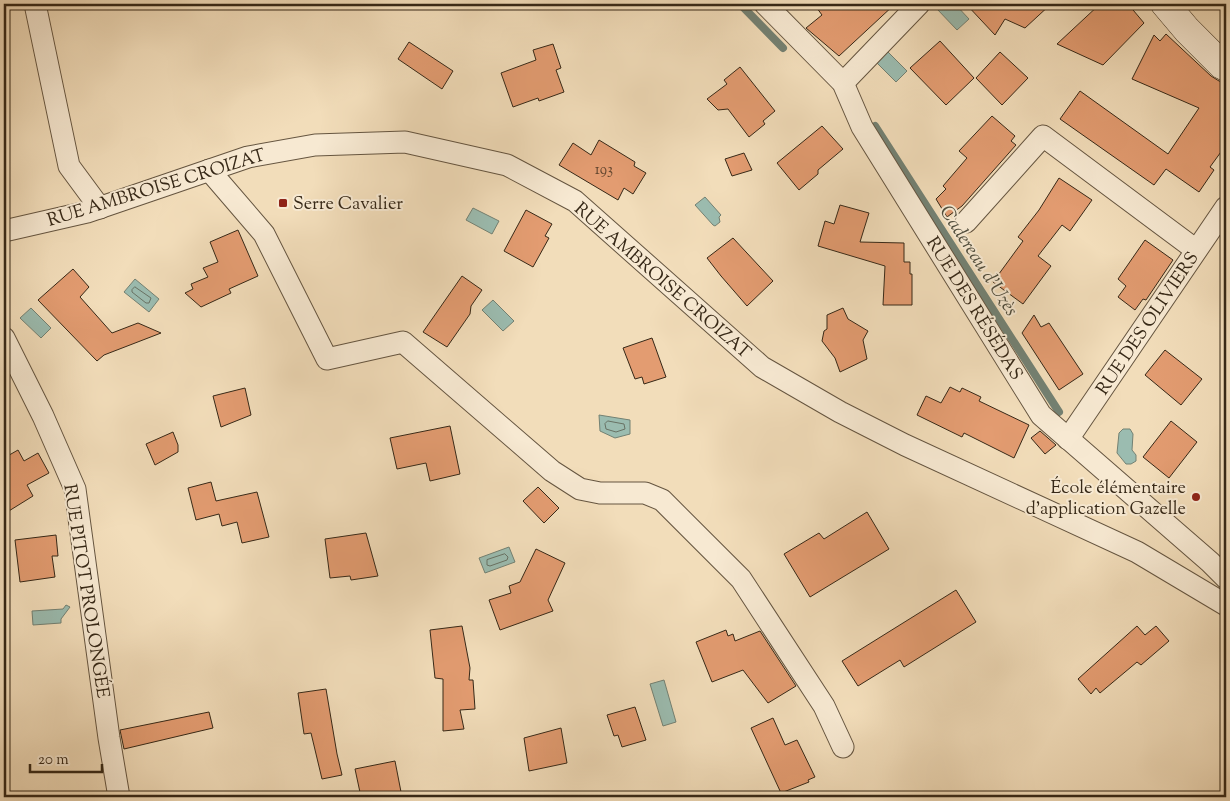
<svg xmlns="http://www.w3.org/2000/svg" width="1230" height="801" font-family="'Sorts Mill Goudy',serif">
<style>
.water{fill:#9bbcb0;stroke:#738173}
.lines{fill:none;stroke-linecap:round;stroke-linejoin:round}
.shore{stroke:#687264;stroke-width:1}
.stream{stroke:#738173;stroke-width:8}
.building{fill:#e39c71;stroke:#362817}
.street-casing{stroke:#655540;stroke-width:23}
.secondary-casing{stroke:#362817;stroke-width:29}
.street{stroke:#f7e9d2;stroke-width:21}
.secondary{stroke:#f7e9d2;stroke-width:28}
.poi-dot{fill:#8f2418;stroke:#f7e9d2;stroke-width:2}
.labels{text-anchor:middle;stroke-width:4;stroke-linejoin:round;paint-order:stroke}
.number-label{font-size:15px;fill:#61452e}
.street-label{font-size:18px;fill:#362817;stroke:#f7e9d2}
.poi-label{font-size:18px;fill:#362817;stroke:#f7e9d2;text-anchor:start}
.water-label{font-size:19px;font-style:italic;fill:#4f4d3d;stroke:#f7e9d2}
</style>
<rect width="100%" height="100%" fill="#f2ddba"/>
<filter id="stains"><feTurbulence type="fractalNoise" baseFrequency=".004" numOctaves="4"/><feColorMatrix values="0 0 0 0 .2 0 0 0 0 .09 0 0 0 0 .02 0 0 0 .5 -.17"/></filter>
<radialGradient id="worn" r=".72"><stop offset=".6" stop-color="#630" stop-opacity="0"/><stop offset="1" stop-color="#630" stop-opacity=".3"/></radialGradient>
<g class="water">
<path d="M943 4H955L969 19 957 30 937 9Z"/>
<path d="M885 49 907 71 896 82 874 60Z"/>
<path d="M705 197 721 215 719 217 720 222 715 226 713 225 695 205Z"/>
<path d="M473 208 499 221 492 234 466 220Z"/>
<path d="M135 279 159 299 149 312 124 292Z"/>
<path d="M493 300 514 321 503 331 482 310Z"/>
<path d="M31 308 51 328 41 338 20 318Z"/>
<path d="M599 415 630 420V434L615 438 600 431Z"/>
<path d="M1123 429H1130L1133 434 1132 450 1136 455V461L1131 464H1126L1117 453 1119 433Z"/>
<path d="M509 547 515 562 485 573 479 558Z"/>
<path d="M66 605 70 607 61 619V623L33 625 32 611 63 609Z"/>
<path d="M664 680 676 722 663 726 650 684Z"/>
</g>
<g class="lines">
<g class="shore">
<path d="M135 287 151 298 149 303H146L132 292V290Z"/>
<path d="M608 421 624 424 625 429 616 432 606 429 605 424Z"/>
<path d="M505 554 508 557 507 560 490 566 487 565V560Z"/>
</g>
<g class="stream">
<path d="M740 4 783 48"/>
<path d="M875 126 1059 412"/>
</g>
</g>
<g class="building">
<path d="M814 4H895L839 56 806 28 822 15Z"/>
<path d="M966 4H1051L1025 28 1005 19 995 35Z"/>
<path d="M1100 4H1128L1144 23 1103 65 1057 44Z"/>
<path d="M1166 34 1211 76 1219 81 1226 83V145L1210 167 1214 170 1199 192 1166 169 1154 185 1060 119 1080 91 1168 154 1199 108 1132 79 1154 35 1160 41Z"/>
<path d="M940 41 974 78 946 105 910 68Z"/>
<path d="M409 42 453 71 442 89 398 59Z"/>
<path d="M553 44 561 68 556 70 564 92 539 101 538 98 513 107 501 73 536 60 533 50Z"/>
<path d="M1000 52 1028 78 1002 105 976 78Z"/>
<path d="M740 67 775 111 763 121 765 124 749 137 728 109 718 110 707 99 727 84 724 80Z"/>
<path d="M992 116 1015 136 1011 141 1016 145 962 206 947 217 936 199 946 189 943 186 967 158 959 151Z"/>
<path d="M822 126 843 149 818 170V174L799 190 777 163Z"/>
<path d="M599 140 635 162 634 166 646 173 633 194 624 188 618 200 559 165 573 143 591 155Z"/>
<path d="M744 153 752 170 732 176 725 159Z"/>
<path d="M1059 178 1092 200 1070 231 1062 225 1038 256 1051 266 1023 304 993 282 1023 241 1018 237 1039 210Z"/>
<path d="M840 205 869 213 860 242 904 243V262H910V274H912V305H883L885 266 818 246 825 221 834 224Z"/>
<path d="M526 210 552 224 545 236 549 238 533 267 504 251Z"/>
<path d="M238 230 258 276 229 289 231 293 201 307 185 293 193 289 191 284 208 277 203 268 218 262 210 242Z"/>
<path d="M733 238 773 281 747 306 721 276 707 258Z"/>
<path d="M1145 240 1173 260 1146 300 1143 299 1135 310 1118 297 1126 286 1118 279Z"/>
<path d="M73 269 89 287 80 297 112 333 138 323 161 333 104 355 97 361 38 300Z"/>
<path d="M462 276 482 290 471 306 470 314 447 347 423 332Z"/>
<path d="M843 308 848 319 868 331 863 340 867 359 840 372 835 358 822 341 824 331 827 329V315Z"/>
<path d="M1034 315 1041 327 1049 323 1083 374 1059 390 1022 333Z"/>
<path d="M652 338 666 377 644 384 642 377 635 379 623 348Z"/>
<path d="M1165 350 1202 379 1181 405 1145 375Z"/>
<path d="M950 387 960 392 962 388 981 397 979 401 1029 425 1014 458 964 433 962 437 917 415 926 396 941 403Z"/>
<path d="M245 388 251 415 221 427 213 396Z"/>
<path d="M1171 421 1197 442 1169 478 1143 457Z"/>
<path d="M450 426 460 474 430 481 426 463 397 469 390 438Z"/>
<path d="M1040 431 1056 445 1045 454 1031 438Z"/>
<path d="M173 432 178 445V452L155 465 146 444Z"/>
<path d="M18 450 24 461 38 453 49 473 27 485 33 496 4 514V458Z"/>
<path d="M211 482 216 501 257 492 269 537 242 543 237 522 222 526 219 514 196 520 188 488Z"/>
<path d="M538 487 559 508 544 523 523 501Z"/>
<path d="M867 512 889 549 810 597 784 554 819 533 824 539Z"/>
<path d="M366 533 378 576 351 580 350 576 330 578 325 539Z"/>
<path d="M56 535 58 556H52L55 577 20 582 15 540Z"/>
<path d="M536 549 565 563 548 600 553 611 500 630 489 600 511 593 509 586 520 582Z"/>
<path d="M956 590 976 622 904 667 900 660 858 686 842 661Z"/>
<path d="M462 626 470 668 469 680H473L475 709 460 710 464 729 443 731V679L435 678 430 630Z"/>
<path d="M1137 626 1145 635 1156 626 1169 641 1141 665 1137 662 1100 693 1096 688 1091 694 1078 679Z"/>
<path d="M726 630 728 636 733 634 735 641 760 631 796 686 768 703 743 670 712 682 696 642Z"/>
<path d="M326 689 337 754 342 775 322 779 311 733 304 734 298 693Z"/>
<path d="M635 707 646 740 622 747 618 735 614 736 607 715Z"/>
<path d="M209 712 213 728 124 749 120 730Z"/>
<path d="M773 718 785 745 797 740 815 777 808 780 809 782 781 793 751 728Z"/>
<path d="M561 728 567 763 529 771 524 738Z"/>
<path d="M395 761 402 797H361L355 769Z"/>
</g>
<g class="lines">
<g class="street-casing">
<g id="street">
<path d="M35 4 69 166 100 208"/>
<path d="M765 4 843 83 862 127 1041 415 1210 562 1226 578"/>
<path d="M843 83 919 4"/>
<path d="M209 170 264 234 327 359 403 342 552 471 580 489 600 493H645L662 500 741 579 824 706 843 747"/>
<path d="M966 222 1043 136 1196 250"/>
<path d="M4 231 87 212 248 157 315 145 405 142 507 165 575 201 762 367 840 412 905 445 1137 552 1226 605"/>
<path d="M4 338 43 416 75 489 109 738 119 797"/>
<path d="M1068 439 1226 207"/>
</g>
</g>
<g class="secondary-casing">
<path id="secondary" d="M1165 4 1187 30 1222 65 1226 67"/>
</g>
<use href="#street" class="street"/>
<use href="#secondary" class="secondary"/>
</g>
<g class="poi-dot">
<rect x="278" y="198" width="10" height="10" rx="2.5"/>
<circle cx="1196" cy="497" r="5"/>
</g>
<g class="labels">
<g class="number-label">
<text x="604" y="174">193</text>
</g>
<g class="street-label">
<text transform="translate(156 187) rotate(-17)" y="6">RUE AMBROISE CROIZAT</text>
<text transform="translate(663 280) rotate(41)" y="6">RUE AMBROISE CROIZAT</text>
<text transform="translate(975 308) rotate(58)" y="6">RUE DES RÉSÉDAS</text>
<text transform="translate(1147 323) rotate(-56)" y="6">RUE DES OLIVIERS</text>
<text transform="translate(87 591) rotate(81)" y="6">RUE PITOT PROLONGÉE</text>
</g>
<g class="poi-label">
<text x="293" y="209">Serre Cavalier</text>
<text x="1186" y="493" text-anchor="end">École élémentaire<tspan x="1186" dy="21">d'application Gazelle</tspan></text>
</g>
<g class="water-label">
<text transform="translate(980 260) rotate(57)" y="7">Cadereau d'Uzès</text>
</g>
</g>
<rect width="1230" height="801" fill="none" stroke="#f2ddba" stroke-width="20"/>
<rect x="5" y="5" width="1220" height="791" fill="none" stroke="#362817" stroke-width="2.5"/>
<rect x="10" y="10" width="1210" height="781" fill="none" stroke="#362817"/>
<path d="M30 764v8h72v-8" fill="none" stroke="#362817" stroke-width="2.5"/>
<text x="38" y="764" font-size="15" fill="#362817" stroke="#f7e9d2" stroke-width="4" paint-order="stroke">20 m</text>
<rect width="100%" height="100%" filter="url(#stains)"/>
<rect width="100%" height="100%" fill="url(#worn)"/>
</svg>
